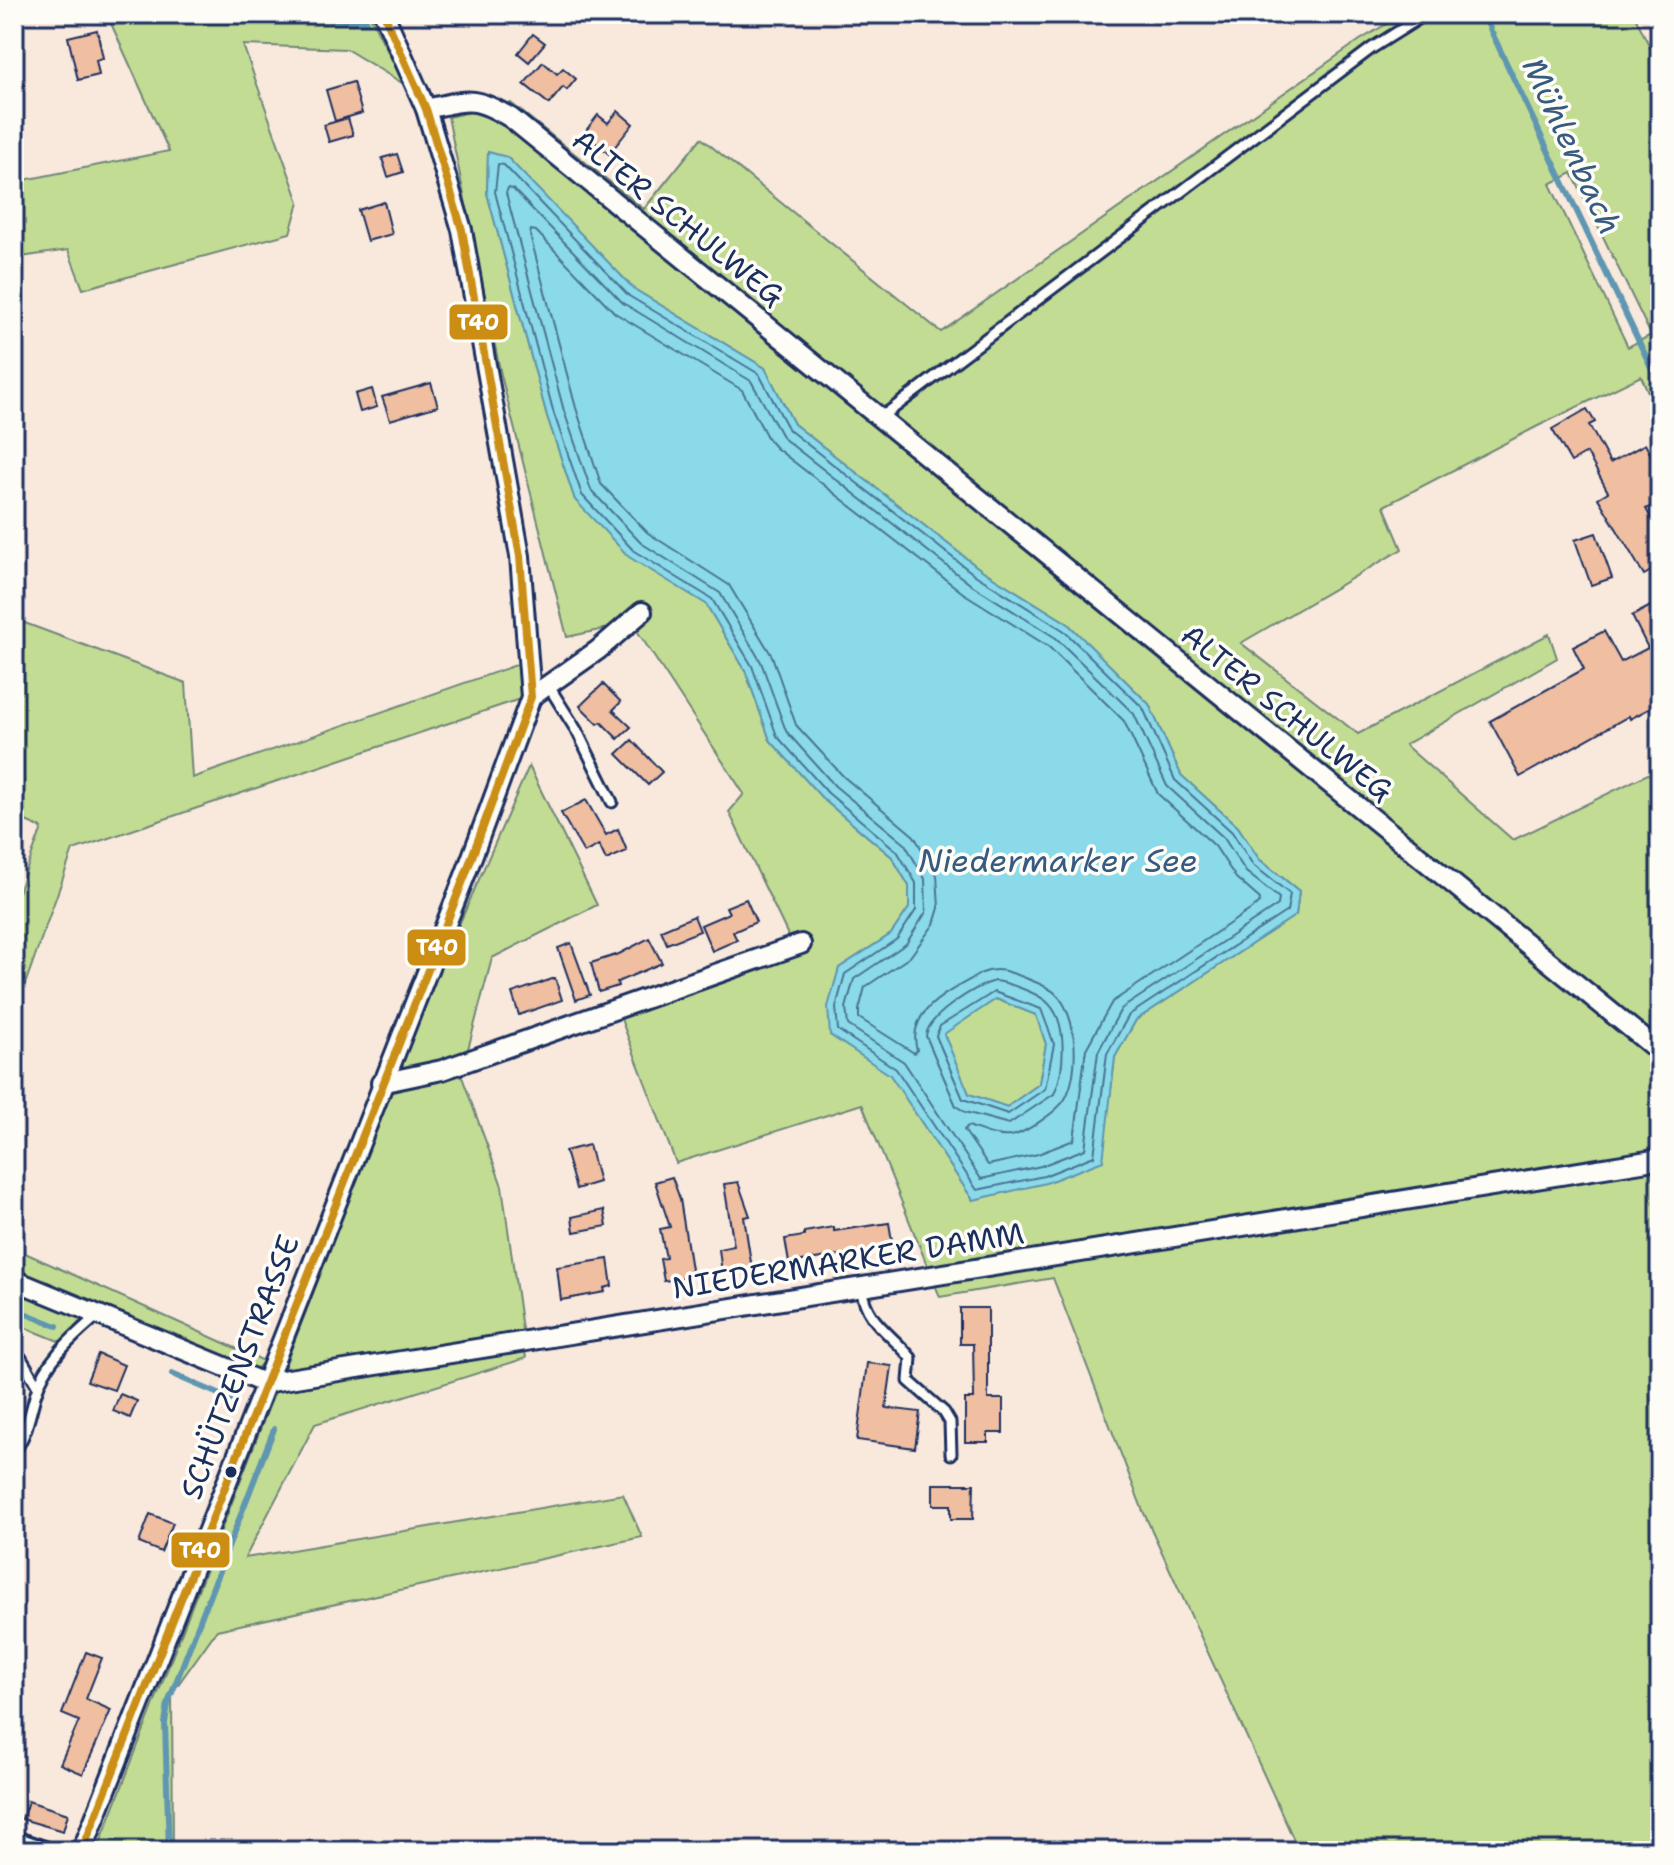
<svg xmlns="http://www.w3.org/2000/svg" width="1674" height="1865" font-family="'Shantell Sans',sans-serif">
<style>
.green{fill:#c3dc93;stroke:#6f8678;stroke-width:2;fill-rule:evenodd}
.water{fill:#8bdae9;stroke:#5e96b1;stroke-width:2;fill-rule:evenodd}
.lines{fill:none;stroke-linecap:round;stroke-linejoin:round}
.shore{stroke:#487396;stroke-width:2}
.stream{stroke:#5e96b1;stroke-width:6}
.building{fill:#f0bea1;stroke:#1b2f5e;stroke-width:2}
.lane-casing{stroke:#1b2f5e;stroke-width:15}
.street-casing{stroke:#1b2f5e;stroke-width:24}
.lane{stroke:#fdfcf7;stroke-width:9}
.street{stroke:#fdfcf7;stroke-width:18}
.bus-1-casing{stroke:#fdfcf7;stroke-width:14}
.bus-1{stroke:#cb8e13;stroke-width:8}
.bus-dot{fill:#1b2f5e;stroke:#fdfcf7;stroke-width:3}
.labels{text-anchor:middle;stroke-width:7;stroke-linejoin:round;paint-order:stroke}
.street-label{font-size:30px;fill:#1b2f5e;stroke:#fdfcf7}
.water-label{font-size:32px;font-style:italic;fill:#375a81;stroke:#fdfcf7}
.line-badge{stroke:#fdfcf7;stroke-width:3}
.badge-label{font-size:22px;text-anchor:middle;font-weight:bold;fill:#fff}
</style>
<rect width="100%" height="100%" fill="#f9e9dd"/>
<filter id="ink" filterUnits="userSpaceOnUse"><feTurbulence type="fractalNoise" baseFrequency=".0125" numOctaves="2"/><feDisplacementMap in="SourceGraphic" scale="16" xChannelSelector="R" yChannelSelector="G"/><feConvolveMatrix kernelMatrix="1 2 1 2 8 2 1 2 1" color-interpolation-filters="sRGB"/></filter>
<g filter="url(#ink)">
<g class="green">
<path d="M109 14H369L404 84 346 49 243 45 299 202 290 233 83 289 68 250 14 258V182L169 151 109 19Z"/>
<path d="M1403 14H1634L1660 68V419L1641 376 1538 426 1384 506 1402 549 1241 643 1358 734 1549 634 1557 658 1405 745 1513 840 1660 768V1851H1299L1143 1511 1053 1278 940 1297 862 1104 676 1163 621 1019 798 956 729 812 744 794 632 623 567 637 501 375 448 117 511 103 644 209 701 138 941 332 1360 40ZM488 152 507 158 634 289 765 368 794 424 980 569 1067 623 1149 704 1181 775 1238 827 1259 859 1299 891 1296 915 1136 1020 1115 1057 1110 1099 973 1200 890 1074 830 1035 839 968 891 934 909 908V886L892 857 823 799 770 740 745 670 706 604 575 500 547 416 487 193ZM1572 173 1651 335 1628 347 1550 184Z"/>
<path d="M14 619 186 683 192 778 519 664 520 699 73 850 14 1015V903L42 828 14 816Z"/>
<path d="M529 766 597 905 492 958 467 1053 394 1072Z"/>
<path d="M996 999 1036 1015 1046 1044 1039 1084 1007 1107 969 1094 943 1034Z"/>
<path d="M461 1074 502 1186 526 1358 315 1424 245 1558 623 1494 642 1537 217 1630 172 1693 173 1851H97L392 1089Z"/>
<path d="M14 1248 264 1361 241 1385 82 1319 61 1342 14 1323Z"/>
</g>
<path class="water" d="M488 152 507 157 634 289 765 368 794 424 980 569 1067 623 1149 704 1181 775 1238 827 1259 859 1299 891 1296 915 1136 1020 1115 1057 1103 1161 1046 1183 973 1200 890 1075 830 1035 828 1007 839 968 891 934 909 908V886L892 857 823 799 770 740 745 670 706 604 629 557 575 500 547 416 487 193ZM996 999 1036 1015 1046 1044 1039 1084 1007 1107 969 1094 944 1034Z"/>
<g class="lines">
<g class="shore">
<path d="M498 164 504 165 629 296 759 374 789 430 975 575 1063 630 1143 708 1175 780 1232 832 1253 865 1290 894 1287 911 1129 1015 1107 1054 1094 1156 1044 1176 977 1190 896 1069 838 1030 836 1007 845 974 897 939 916 910V883L897 851 828 793 777 736 752 666 712 599 634 551 582 495 554 414 495 192Z"/>
<path d="M508 188 513 189 623 303 751 381 783 438 970 584 1056 638 1134 714 1167 786 1224 838 1246 872 1279 898 1278 905 1121 1009 1098 1052 1085 1149 1041 1166 981 1179 904 1062 848 1025 846 1008 854 979 906 944 926 912 925 879 905 844 835 786 786 731 761 662 720 593 641 543 591 490 564 411 506 193Z"/>
<path d="M531 230 536 231 615 313 742 390 768 439 776 448 963 593 1049 647 1124 721 1158 794 1215 846 1236 878 1260 899 1259 904 1112 1002 1086 1049 1074 1140 1038 1154 988 1165 964 1130 968 1126C981 1130 996 1138 1010 1136 1023 1135 1058 1111 1065 1099 1080 1073 1078 1015 1056 994 1047 985 1034 982 1023 977 1008 971 997 967 982 973 953 990 905 1009 917 1050L914 1053 859 1018V1010L865 987 910 957 934 924 939 908 937 875 914 836 844 777 796 725 772 656 729 585 648 533 601 484 576 408 530 235Z"/>
<path d="M995 981C1007 982 1040 994 1048 1003 1068 1022 1065 1071 1054 1094L1009 1124 965 1112 956 1106 926 1036C928 1015 976 986 995 981Z"/>
<path d="M994 992 1041 1009 1054 1044 1045 1089 1008 1114 963 1099 936 1036 940 1026Z"/>
</g>
<g class="stream">
<path d="M204 14 366 21"/>
<path d="M1483 14 1660 386"/>
<path d="M14 1309 57 1326"/>
<path d="M172 1374 235 1401"/>
<path d="M169 1851 165 1723 168 1703 274 1429"/>
</g>
</g>
<g class="building">
<path d="M97 30 103 58 96 60 99 75 78 80 68 37Z"/>
<path d="M533 34 545 43 529 62 518 53Z"/>
<path d="M543 62 557 74 563 68 576 79 567 90 563 87 549 104 524 84Z"/>
<path d="M353 82 362 113 335 121 326 90Z"/>
<path d="M618 111 633 124 609 154 584 133 598 115 608 123Z"/>
<path d="M348 118 353 135 329 142 324 125Z"/>
<path d="M397 154 403 172 388 177 382 158Z"/>
<path d="M384 202 392 234 367 241 358 210Z"/>
<path d="M431 383 438 406 390 420 382 397Z"/>
<path d="M372 389 377 407 360 412 355 394Z"/>
<path d="M1587 409 1595 422 1589 425 1610 463 1645 444 1657 466 1654 467 1660 477V502L1646 509 1660 533V566L1644 575 1598 498 1608 492 1587 453 1571 462 1552 429Z"/>
<path d="M1596 533 1612 578 1591 585 1575 540Z"/>
<path d="M1660 601V703L1630 719 1629 716 1520 777 1490 721 1584 669 1573 647 1604 631 1621 662 1648 648 1632 616Z"/>
<path d="M603 684 621 702 613 710 631 727 618 739 601 722 598 724 580 706Z"/>
<path d="M632 740 662 772 648 785 617 754Z"/>
<path d="M586 800 606 835 618 829 627 851 606 860 599 845 584 853 561 813Z"/>
<path d="M746 899 756 922 733 932 737 940 712 951 701 925 729 913 726 907Z"/>
<path d="M694 916 700 931 667 944 661 930Z"/>
<path d="M649 938 662 963 617 982 618 986 599 992 591 963 619 954Z"/>
<path d="M571 943 590 995 576 1000 558 948Z"/>
<path d="M555 978 562 1000 519 1015 512 993Z"/>
<path d="M589 1145 599 1182 576 1189 565 1151Z"/>
<path d="M672 1177 680 1199 692 1276 664 1281 660 1259 666 1258 660 1229 670 1227 655 1182Z"/>
<path d="M738 1182 750 1216 744 1217 752 1269 722 1273 719 1249 734 1246 724 1184Z"/>
<path d="M604 1210 607 1226 574 1232 572 1217Z"/>
<path d="M889 1223 893 1247 789 1263 785 1239 804 1236V1232L834 1227V1231Z"/>
<path d="M608 1259 612 1286 604 1288 605 1292 561 1300 557 1267Z"/>
<path d="M960 1308H988V1399H1003V1433H988V1442H965V1399H974L973 1344H960Z"/>
<path d="M98 1354 124 1365 114 1390 87 1381Z"/>
<path d="M867 1363 892 1366 886 1408 920 1412 915 1448 857 1440Z"/>
<path d="M120 1394 137 1401 130 1418 113 1411Z"/>
<path d="M933 1484H974L973 1519H951V1505H933Z"/>
<path d="M150 1514 173 1523 161 1552 139 1543Z"/>
<path d="M86 1652 102 1658 86 1699 111 1710 83 1774 60 1764 79 1721 62 1714Z"/>
<path d="M28 1801 68 1814 63 1831 22 1819Z"/>
</g>
<g class="lines">
<g class="lane-casing">
<g id="lane">
<path d="M879 419 1372 48 1426 14"/>
<path d="M548 685 578 733 612 802"/>
<path d="M861 1287C866 1323 890 1332 911 1358L909 1381 944 1412 950 1422 951 1454"/>
<path d="M14 1353 21 1358 38 1387"/>
<path d="M14 1452C27 1435 30 1413 36 1393 46 1359 73 1337 98 1315"/>
</g>
</g>
<g class="street-casing">
<g id="street">
<path d="M426 109C468 100 473 95 511 118L1660 1052"/>
<path d="M531 697 598 650 642 612"/>
<path d="M381 1083 442 1070 801 944"/>
<path d="M14 1280 264 1383 1660 1159"/>
<path d="M14 1841 44 1851"/>
<path d="M82 1851 466 873 531 697 520 556 462 230 426 109 384 14"/>
</g>
</g>
<use href="#lane" class="lane"/>
<use href="#street" class="street"/>
<g class="bus-1-casing">
<path id="bus-1" d="M82 1851 466 873 531 697 520 556 462 230 426 109 384 14"/>
</g>
<use href="#bus-1" class="bus-1"/>
</g>
</g>
<circle class="bus-dot" cx="231" cy="1472" r="7"/>
<g class="labels">
<g class="street-label">
<text transform="translate(678 218) rotate(39)" y="10">ALTER SCHULWEG</text>
<text transform="translate(1287 713) rotate(39)" y="10">ALTER SCHULWEG</text>
<text transform="translate(848 1261) rotate(-9)" y="10">NIEDERMARKER DAMM</text>
<text transform="translate(240 1367) rotate(-69)" y="10">SCHÜTZENSTRASSE</text>
</g>
<g class="water-label">
<text transform="translate(1572 146) rotate(65)" y="11">Mühlenbach</text>
<text x="1058" y="872">Niedermarker See</text>
</g>
</g>
<g class="line-badge">
<rect x="448" y="303" width="61" height="38" rx="8" fill="#cb8e13"/>
<rect x="406" y="928" width="61" height="39" rx="8" fill="#cb8e13"/>
<rect x="170" y="1531" width="61" height="38" rx="8" fill="#cb8e13"/>
</g>
<g class="badge-label">
<text x="478" y="330">T40</text>
<text x="437" y="955">T40</text>
<text x="200" y="1558">T40</text>
</g>
<rect width="1674" height="1865" fill="none" stroke="#fdfcf7" stroke-width="48"/>
<rect x="24" y="24" width="1626" height="1817" fill="none" stroke="#1b2f5e" stroke-width="3" filter="url(#ink)"/>
</svg>
